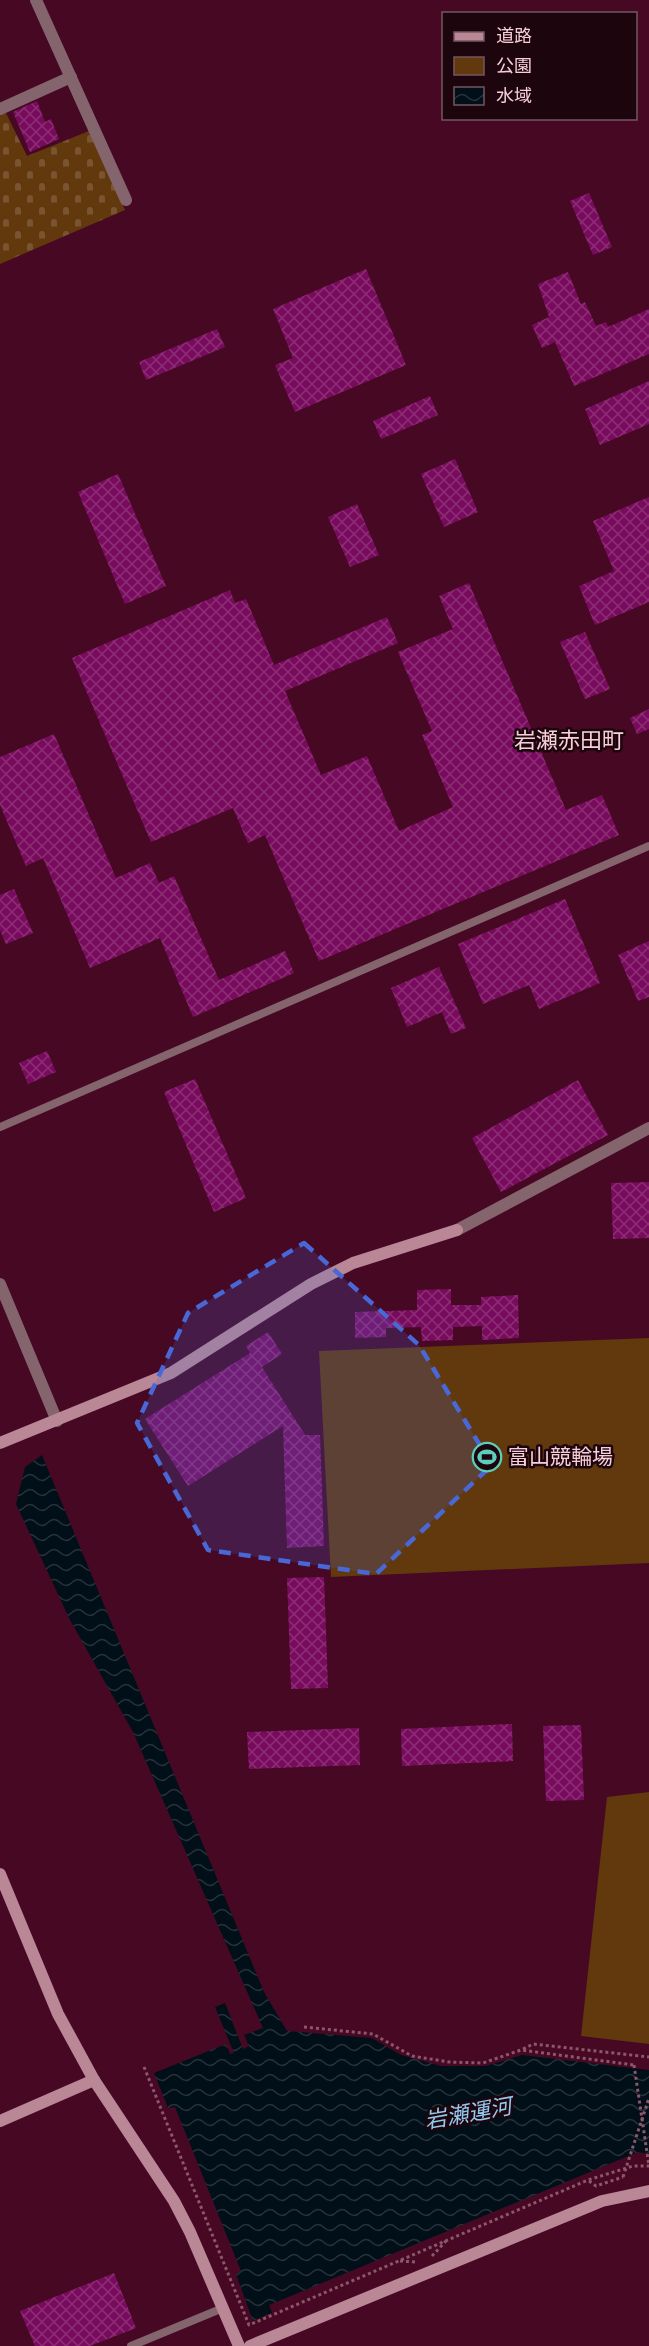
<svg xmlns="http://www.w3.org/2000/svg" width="649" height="2346" font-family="Montserrat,'Noto Sans JP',sans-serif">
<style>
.green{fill:#62380d}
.cemetery{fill:url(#cemetery-stones)}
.water{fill:url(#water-waves)}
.building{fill:url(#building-cross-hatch)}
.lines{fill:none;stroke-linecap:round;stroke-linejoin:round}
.path{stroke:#8c576b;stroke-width:3;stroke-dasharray:3 3;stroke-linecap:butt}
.lane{stroke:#84646d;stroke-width:8}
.street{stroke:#84646d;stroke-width:12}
.secondary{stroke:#b98795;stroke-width:12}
.path-bridge{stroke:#8c576b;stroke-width:3;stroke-dasharray:3 3;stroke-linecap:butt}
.marked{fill:#4968d8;fill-opacity:0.2;stroke:#4968d8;stroke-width:4.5;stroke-dasharray:12 8;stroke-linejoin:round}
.labels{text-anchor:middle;stroke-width:5;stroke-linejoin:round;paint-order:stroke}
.poi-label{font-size:21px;fill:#f7cfd9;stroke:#1d050d;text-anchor:start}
.neighbourhood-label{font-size:22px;fill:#f7cfd9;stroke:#1d050d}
.water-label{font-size:22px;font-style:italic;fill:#94c9ef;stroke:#1d050d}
</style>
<defs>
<pattern id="cemetery-stones" width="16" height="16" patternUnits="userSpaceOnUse" patternTransform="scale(1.5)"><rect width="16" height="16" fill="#62380d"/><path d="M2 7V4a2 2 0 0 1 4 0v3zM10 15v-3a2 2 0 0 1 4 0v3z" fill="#795430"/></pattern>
<pattern id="water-waves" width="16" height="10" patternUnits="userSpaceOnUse" patternTransform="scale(1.5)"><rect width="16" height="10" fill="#010f19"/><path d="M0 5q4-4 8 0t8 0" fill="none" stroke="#27313a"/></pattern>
<pattern id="building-cross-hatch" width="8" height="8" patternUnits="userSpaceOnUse" patternTransform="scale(1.5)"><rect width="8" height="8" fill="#790b5f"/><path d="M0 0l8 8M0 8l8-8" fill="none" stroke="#8d2e75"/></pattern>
</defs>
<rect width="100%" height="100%" fill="#460823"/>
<g class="green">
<path d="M649 1338V1563L331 1577 319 1351Z"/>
<path d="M649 1792V2044L581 2036 607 1797Z"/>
</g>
<path class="cemetery" d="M5 111 27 156 89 131 125 210 0 264V113Z"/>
<path class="water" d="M42 1455 264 1992 287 2031 372 2038 401 2055 441 2066H486L522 2055 649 2070V2154L638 2152 269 2305 272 2313 253 2321 236 2274 241 2271 175 2107 168 2108 154 2073 226 2044 230 2054 234 2053 215 2007 225 2003 243 2049 249 2046 244 2035 263 2028 133 1732 69 1618 16 1504 25 1467Z"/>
<g class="building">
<path d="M37 101 45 122 51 119 59 139 30 152 13 112Z"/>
<path d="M589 193 612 247 593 255 570 201Z"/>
<path d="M366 269 406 365 295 412 275 365 293 358 273 309Z"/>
<path d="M568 272 581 304 585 302 596 326 606 322 608 327 649 309V354L574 386 555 342 542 348 532 325 549 317 538 284Z"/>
<path d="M217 329 225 347 146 380 139 362Z"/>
<path d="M649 381V424L600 445 585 409Z"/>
<path d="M430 396 438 415 381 439 373 421Z"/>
<path d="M455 459 478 512 444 527 421 474Z"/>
<path d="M118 474 166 586 125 604 78 492Z"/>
<path d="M649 497V602L595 625 579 586 614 571 593 521Z"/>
<path d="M357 504 379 555 350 567 328 517Z"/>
<path d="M469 583 566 810 602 795 619 835 319 961 265 835 248 843 233 808 151 842 72 658 230 590 235 603 246 599 274 665 387 617 398 643 285 691 321 775 367 756 399 831 453 807 422 735 432 731 398 652 453 629 439 596Z"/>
<path d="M585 632 610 689 585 699 560 642Z"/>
<path d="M649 709V729L637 734 630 718Z"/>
<path d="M54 734 116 878 150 863 159 883 174 876 219 980 285 951 294 973 193 1017 160 938 90 968 43 858 26 866 0 805V757Z"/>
<path d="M14 889 33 933 6 944 0 930V895Z"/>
<path d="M565 899 600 983 539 1009 529 985 483 1004 458 944Z"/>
<path d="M649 941V997L638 1001 618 955Z"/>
<path d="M439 967 466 1028 451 1034 442 1012 407 1027 391 988Z"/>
<path d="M47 1051 56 1072 28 1084 19 1063Z"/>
<path d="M195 1079 246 1198 214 1212 164 1092Z"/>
<path d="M578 1080 608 1135 501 1192 472 1138Z"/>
<path d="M649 1182V1238L613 1239 611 1183Z"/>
<path d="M451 1289V1305H481V1297L518 1295 519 1338 482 1340V1326L453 1327V1340L422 1341 421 1327 386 1328V1337L355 1338V1312L417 1310V1290Z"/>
<path d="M268 1332 282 1354 262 1367 305 1435H320L324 1546 287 1548 283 1426 188 1486 145 1419 250 1353 246 1346Z"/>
<path d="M324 1577 328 1688 291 1689 287 1578Z"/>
<path d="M512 1724 513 1761 402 1766 401 1729Z"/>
<path d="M581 1725 584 1800 546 1801 543 1726Z"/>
<path d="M359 1728 360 1765 249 1769 247 1732Z"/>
<path d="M114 2273 136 2328 90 2346H35L20 2311Z"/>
</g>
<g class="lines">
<g class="path">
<path d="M304 2027 373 2034 412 2056 449 2062 483 2063 521 2050 634 2065"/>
<path d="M523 2049 533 2044 649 2057"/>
<path d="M144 2067 249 2325 588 2180 633 2166H649"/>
<path d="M589 2181 596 2186 623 2177"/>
<path d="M432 2256 446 2241"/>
<path d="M400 2261 415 2262"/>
</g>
<g class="lane">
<path d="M0 1127 649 846"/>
<path d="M131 2346 223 2308"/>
</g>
<g class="street">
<path d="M36 0 126 200"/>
<path d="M0 109 71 77"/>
<path d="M457 1230 649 1128"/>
<path d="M0 1284 57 1421"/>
</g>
<g class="secondary">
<path d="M0 1443 171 1373 311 1284 353 1263 457 1230"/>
<path d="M0 1874 58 2014 94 2080 174 2201 190 2232 239 2346"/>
<path d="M0 2121 94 2080"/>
<path d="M250 2346 602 2201 649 2191"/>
</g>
<g class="path-bridge">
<path d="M634 2065 649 2166"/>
<path d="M623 2177 649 2098"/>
</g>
</g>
<path class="marked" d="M304 1243 419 1345 492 1465 376 1574 208 1550 137 1423 188 1313Z"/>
<defs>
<g id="stadium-ring" transform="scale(1.5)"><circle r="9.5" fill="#1d050d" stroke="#5ccebb" stroke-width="1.5"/><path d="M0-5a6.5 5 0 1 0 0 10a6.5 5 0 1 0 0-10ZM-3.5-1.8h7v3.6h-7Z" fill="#5ccebb"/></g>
</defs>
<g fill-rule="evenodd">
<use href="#stadium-ring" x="487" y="1457"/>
</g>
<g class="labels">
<g class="poi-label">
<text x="508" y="1464">富山競輪場</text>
</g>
<g class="neighbourhood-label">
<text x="569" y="748">岩瀬赤田町</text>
</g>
<g class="water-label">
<text transform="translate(468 2113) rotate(-10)" y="8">岩瀬運河</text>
</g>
</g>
<rect x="442" y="12" width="195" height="108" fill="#1d050d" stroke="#74565f" stroke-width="1.5"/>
<rect x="454" y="32" width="30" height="9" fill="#b98795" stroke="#74565f" stroke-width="1.5"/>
<text x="496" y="42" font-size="18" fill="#f7cfd9">道路</text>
<rect x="454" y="57" width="30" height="18" fill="#62380d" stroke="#74565f" stroke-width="1.5"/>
<text x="496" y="72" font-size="18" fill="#f7cfd9">公園</text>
<rect x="454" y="87" width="30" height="18" fill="url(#water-waves)" stroke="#74565f" stroke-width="1.5"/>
<text x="496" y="102" font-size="18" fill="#f7cfd9">水域</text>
</svg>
